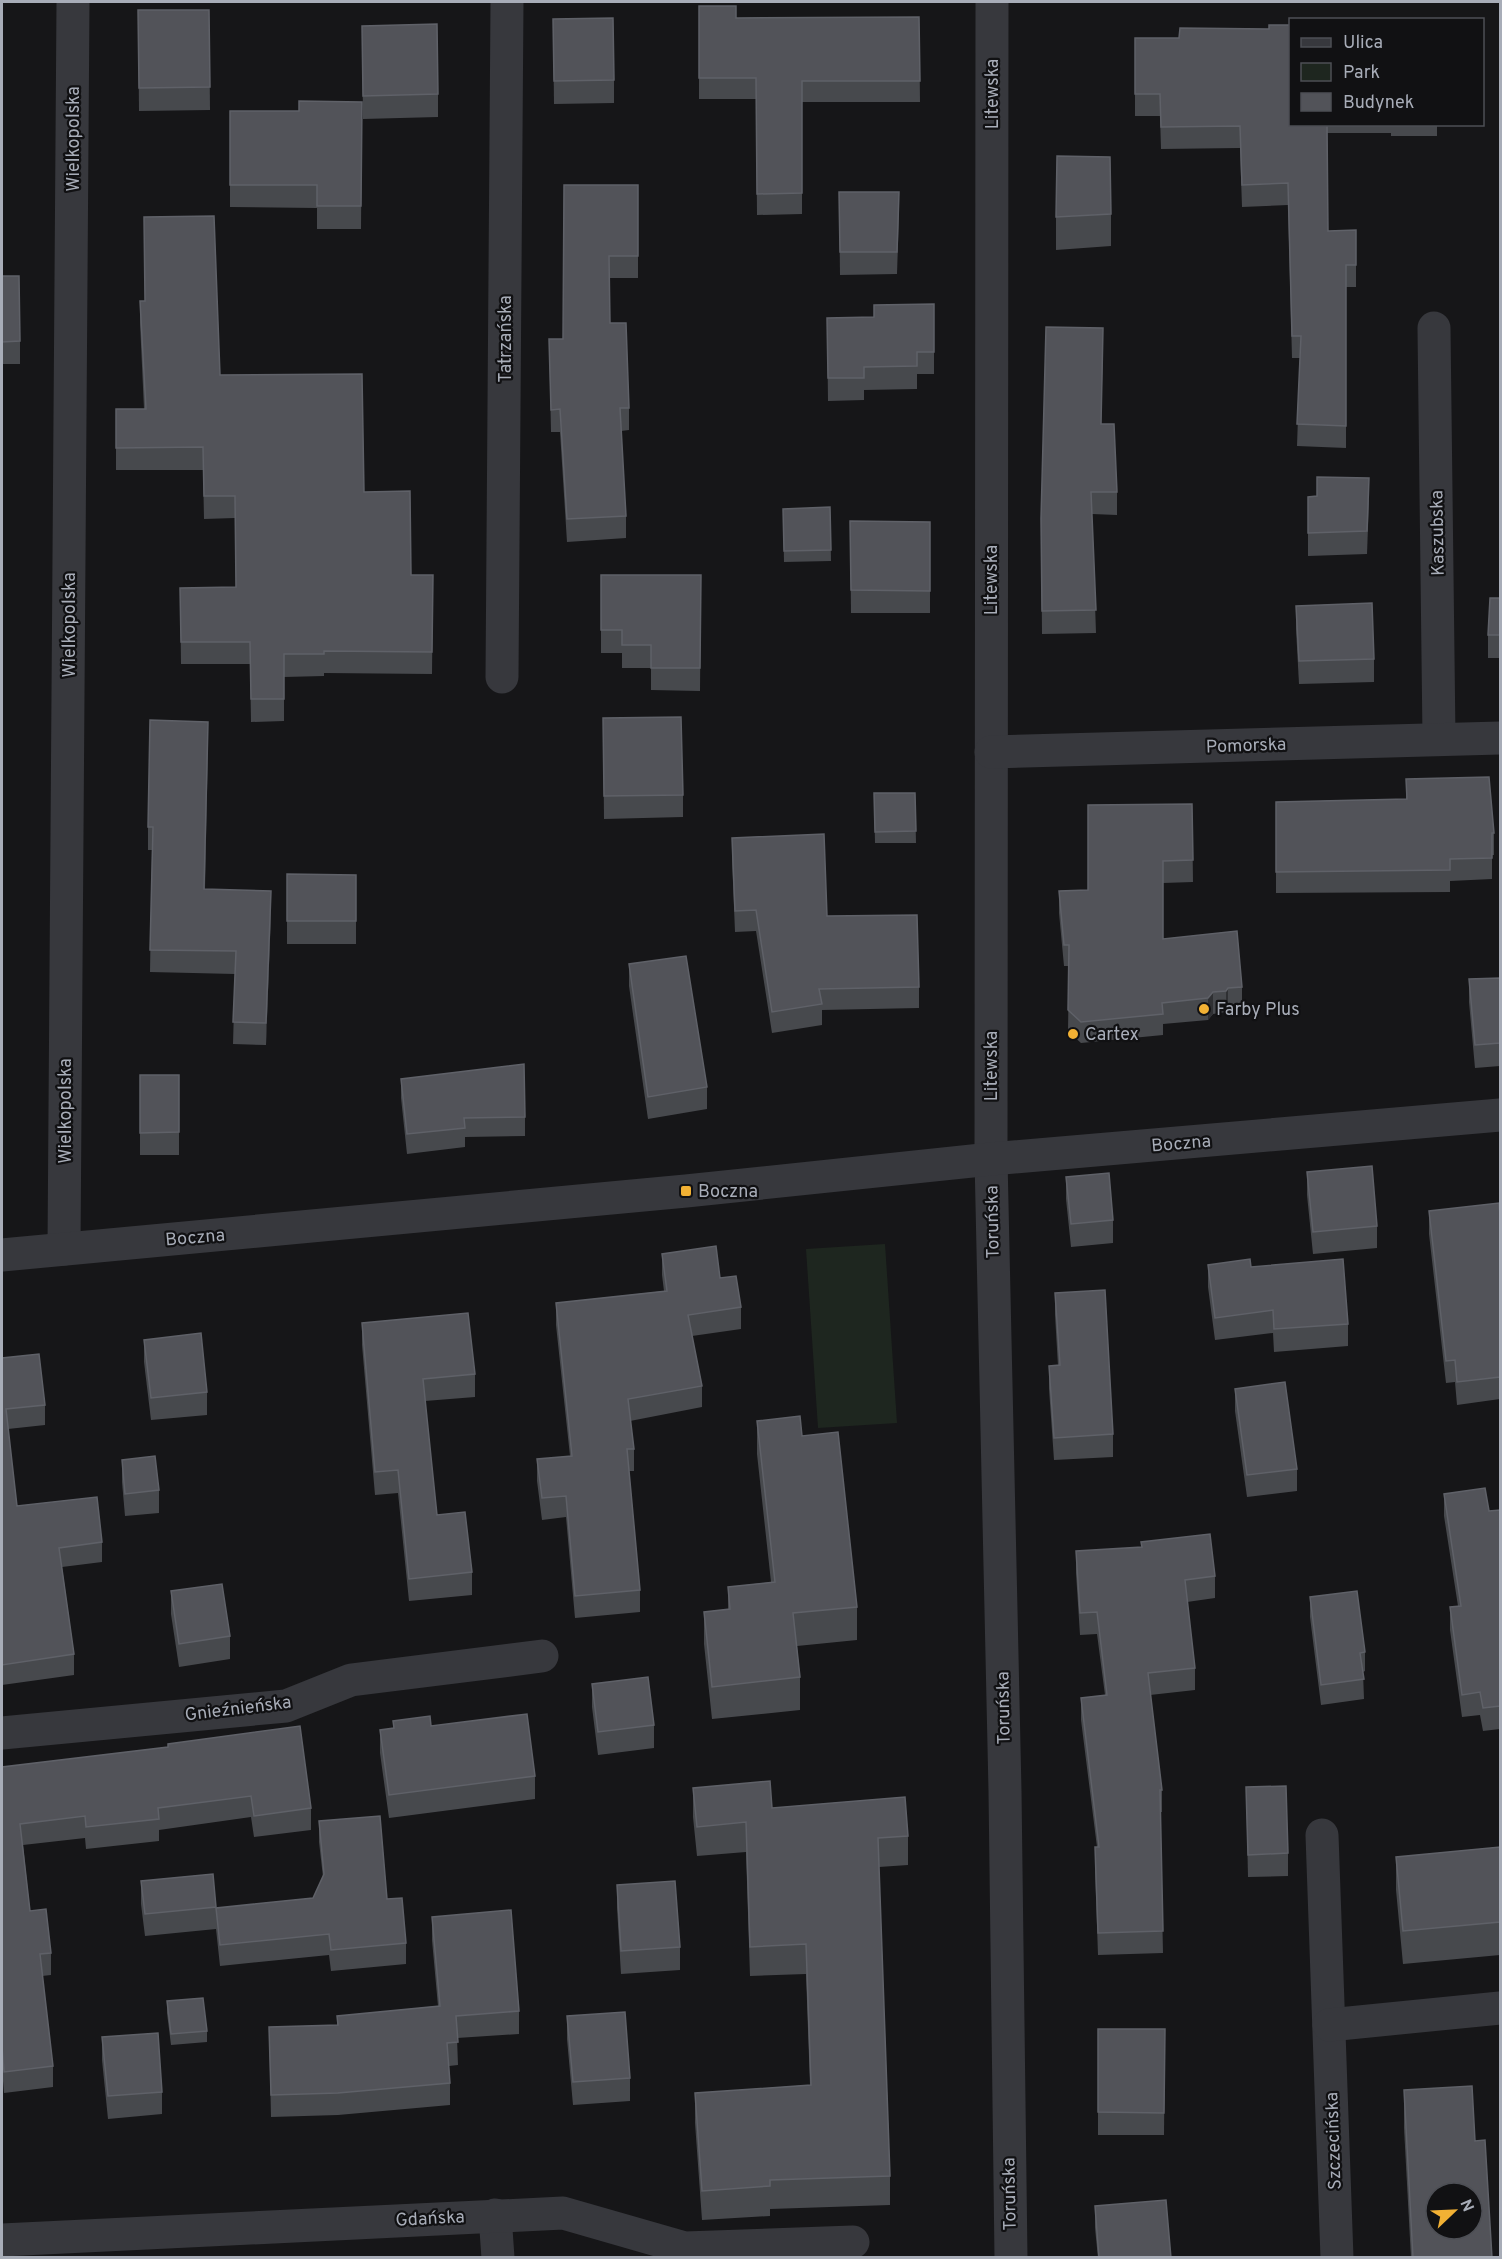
<svg xmlns="http://www.w3.org/2000/svg" width="1502" height="2259" font-family="Overpass,sans-serif">
<style>
.green{fill:#1e261f}
.lines{fill:none;stroke-linecap:round;stroke-linejoin:round}
.minor{stroke:#37383d;stroke-width:33}
.wall{fill:#47494d}
.shaded-wall{fill:#2f3033}
.building{fill:#525359;stroke:#5f6168;stroke-width:1.5;fill-rule:evenodd}
.poi-dot{fill:#f2b134;stroke:#111113;stroke-width:2}
.labels{text-anchor:middle;stroke-width:4.5;stroke-linejoin:round;paint-order:stroke}
.street-label{font-size:18px;fill:#a8adb8;stroke:#111113}
.poi-label{font-size:18px;fill:#a8adb8;stroke:#111113;text-anchor:start}
</style>
<rect width="100%" height="100%" fill="#161618"/>
<path class="green" d="M885 1244 897 1423 818 1428 806 1249Z"/>
<g class="lines">
<g class="minor">
<path d="M992 2 991 1159 1005 1791 1011 2258"/>
<path d="M1434 328 1439 738"/>
<path d="M502 677 507 2"/>
<path d="M991 752 1500 738"/>
<path d="M64 1249 73 2"/>
<path d="M2 1255 686 1191 991 1159 1500 1115"/>
<path d="M2 1733 286 1706 351 1680 542 1656"/>
<path d="M1322 1835 1337 2258"/>
<path d="M1329 2025 1500 2008"/>
<path d="M495 2215 498 2258"/>
<path d="M2 2240 563 2213 685 2248 853 2242"/>
</g>
</g>
<g class="wall">
<path d="M699 6 736 18 919 17 920 102H802V214L757 215 756 99H699Z"/>
<path d="M138 10H209L210 110 139 111Z"/>
<path d="M553 19 614 80V103L554 104Z"/>
<path d="M362 26 438 94V117L363 119Z"/>
<path d="M1135 38 1290 124H1437V136H1391V133H1327L1328 231 1356 230V287H1346V448L1297 446 1300 358H1292L1288 205 1242 207 1240 148 1161 149 1160 116H1135Z"/>
<path d="M362 102 361 229H317V208L230 207V111H299Z"/>
<path d="M638 185V278H609L610 323 629 408V430L621 431 626 516V538L567 542 560 432H551L549 339H563Z"/>
<path d="M839 192 899 214 897 274 840 275Z"/>
<path d="M1111 214V246L1056 250V217Z"/>
<path d="M2 276 20 341V364H2Z"/>
<path d="M140 301 220 375 364 492 411 575H433L432 674 324 673V676L284 677V721L251 722 250 664H181L180 588 236 587 235 518 204 519 203 470H116V409H144L140 323Z"/>
<path d="M934 304V374H917V389L864 390V400L828 401 827 318 874 317Z"/>
<path d="M1103 350 1101 424 1117 492V515L1092 514 1096 633 1042 634 1041 519Z"/>
<path d="M1308 497 1369 500 1367 554 1308 556Z"/>
<path d="M830 507 831 561 784 562 783 509Z"/>
<path d="M850 521 930 522V613H851Z"/>
<path d="M601 575H701L700 691 651 690V668H622V653H601Z"/>
<path d="M1500 598V658H1488V635Z"/>
<path d="M1296 606 1374 659V682L1299 684 1296 629Z"/>
<path d="M603 718 683 795V817L604 819Z"/>
<path d="M208 744 205 889 271 913 266 1045 233 1044 235 974 150 972 152 850H148V827Z"/>
<path d="M1406 779 1494 833V855H1492V879L1450 881V892L1276 893V802L1406 799Z"/>
<path d="M874 793H915L916 843H875Z"/>
<path d="M1192 804 1193 882 1163 883V939L1242 987V1008L1228 1009 1226 1012 1213 1014 1208 1020 1163 1024V1035L1081 1043 1068 1031 1069 966H1064L1059 913V891L1088 890Z"/>
<path d="M732 838 827 916 919 987V1008L822 1010V1025L772 1033 756 931 735 932 732 859Z"/>
<path d="M287 874 356 875V944H287Z"/>
<path d="M629 964 707 1087V1109L648 1119 629 986Z"/>
<path d="M1500 978V1066L1475 1068 1469 1002V979Z"/>
<rect x="140" y="1075" width="39" height="80"/>
<path d="M401 1079 525 1117V1136L465 1137V1147L407 1154 401 1098Z"/>
<path d="M1307 1172 1377 1226V1248L1313 1254 1307 1195Z"/>
<path d="M1066 1177 1113 1220V1243L1071 1247 1066 1199Z"/>
<path d="M1429 1211 1500 1216V1399L1457 1405 1455 1382 1446 1383 1429 1234Z"/>
<path d="M662 1254 720 1278 741 1307V1329L692 1336 702 1386V1407L630 1421 634 1449V1471H629L640 1590V1612L575 1618 566 1517 542 1520 537 1481V1459L570 1456 556 1325V1303L664 1291 662 1275Z"/>
<path d="M1208 1265 1348 1324V1346L1274 1352 1273 1333 1215 1340 1208 1287Z"/>
<path d="M1055 1293 1113 1434V1457L1054 1460 1049 1389V1366H1058L1055 1315Z"/>
<path d="M362 1323 475 1374V1397L425 1401 437 1515 472 1572V1595L409 1601 398 1493 375 1495 362 1345Z"/>
<path d="M144 1340 207 1392V1415L151 1420 144 1362Z"/>
<path d="M2 1358 45 1405V1425L8 1429 17 1506 102 1542V1562L62 1567 74 1654V1675L2 1685Z"/>
<path d="M1235 1389 1297 1469V1491L1247 1497 1235 1411Z"/>
<path d="M757 1421 802 1436 857 1607V1640L797 1646 800 1677V1710L712 1719 704 1644V1612L728 1609V1587L771 1582 757 1454Z"/>
<path d="M122 1460 159 1490V1513L125 1516 122 1482Z"/>
<path d="M1444 1494 1489 1511 1500 1510V1729L1483 1731 1480 1715 1462 1717 1450 1630V1607L1458 1606 1444 1516Z"/>
<path d="M1076 1551 1215 1576V1598L1187 1602 1195 1668V1690L1150 1695 1162 1790V1812H1160L1163 1953 1098 1955 1095 1869V1847H1097L1081 1720V1698L1105 1695 1097 1634 1080 1635 1076 1573Z"/>
<path d="M171 1591 230 1636V1659L179 1667 171 1614Z"/>
<path d="M1310 1597 1365 1652V1671L1363 1672 1364 1699 1321 1705 1310 1617Z"/>
<path d="M592 1684 654 1725V1748L598 1755 592 1707Z"/>
<path d="M393 1721 431 1726 535 1776V1799L389 1818 380 1753V1730L393 1728Z"/>
<path d="M168 1747 311 1808V1830L254 1837 251 1817 159 1830V1841L86 1849 85 1838 23 1845 30 1911 51 1953V1975L42 1976 53 2066V2087L4 2093 2 2069V1767Z"/>
<path d="M1246 1787 1288 1853V1876L1248 1877Z"/>
<path d="M693 1788 772 1808 908 1836V1865L879 1867 890 2176V2205L770 2209V2216L702 2220 695 2123V2093L810 2085 806 1974 750 1976 746 1852 697 1856 693 1817Z"/>
<path d="M319 1821 387 1899 406 1943V1964L331 1971 329 1955 220 1966 216 1929 145 1936 141 1904V1881L213 1874 216 1908 313 1898 323 1877 319 1842Z"/>
<path d="M1500 1847V1955L1403 1964 1396 1890V1857Z"/>
<path d="M617 1885 680 1947V1970L621 1974 617 1908Z"/>
<path d="M432 1917 519 2011V2034L457 2038 458 2065 449 2066 450 2083V2105L338 2115 271 2117 269 2027 337 2025V2016L438 2006 432 1940Z"/>
<path d="M167 2001 207 2031V2042L171 2045 167 2013Z"/>
<path d="M567 2016 630 2078V2101L573 2105 567 2039Z"/>
<path d="M1098 2029H1165L1164 2135H1098Z"/>
<path d="M102 2037 162 2092V2114L108 2119 102 2060Z"/>
<path d="M1404 2090 1475 2141 1492 2258H1411L1404 2128Z"/>
<path d="M1095 2206 1171 2258H1098L1095 2228Z"/>
</g>
<g class="shaded-wall">
<path d="M208 722V744L204 912V889Z"/>
<path d="M271 891V913L266 1045V1023Z"/>
<path d="M1228 988V1009L1226 1012V991Z"/>
<path d="M1213 992V1014L1208 1020V998Z"/>
</g>
<g class="building">
<path d="M699 6H736V18L919 17 920 81H802V193L757 194 756 78H699Z"/>
<path d="M138 10H209L210 87 139 88Z"/>
<path d="M613 18 614 80 554 81 553 19Z"/>
<path d="M437 24 438 94 363 96 362 26Z"/>
<path d="M1269 25H1290V124H1327L1328 231 1356 230V265H1346V426L1297 424 1301 336H1292L1288 183 1242 185 1240 126 1161 127 1160 94H1135V38H1179L1180 28 1269 29Z"/>
<path d="M299 101 362 102 361 206H317V185H230V111H299Z"/>
<path d="M1057 156 1110 157 1111 214 1056 217Z"/>
<path d="M564 185H638V256H609L610 323H626L629 408H620L626 516 567 519 560 409 551 410 549 339H563Z"/>
<path d="M839 192H899L897 252H840Z"/>
<path d="M214 216 220 375 362 374 364 492 410 491 411 575H433L432 652 324 651V654H284V699H251L250 642H181L180 588 236 587 235 496H204L203 447 116 448V409H146L140 301H145L144 217Z"/>
<path d="M2 276H19L20 341 2 342Z"/>
<path d="M934 304V352H917V366L864 367V378H828L827 318 874 317V305Z"/>
<path d="M1046 327 1103 328 1101 424H1114L1117 492H1091L1096 610 1042 611 1041 519Z"/>
<path d="M1317 477 1369 478 1367 531 1308 533V497L1317 496Z"/>
<path d="M830 507 831 550 784 551 783 509Z"/>
<path d="M850 521 930 522V591L851 590Z"/>
<path d="M601 575H701L700 668H651V645H622V630H601Z"/>
<path d="M1490 598H1500V635H1488Z"/>
<path d="M1372 603 1374 659 1299 661 1296 606Z"/>
<path d="M681 717 683 795 604 796 603 718Z"/>
<path d="M150 720 208 722 204 889 271 891 266 1023 233 1022 236 951 150 950 153 827H148Z"/>
<path d="M1489 777 1494 833H1492V858L1450 859V870L1276 872V802L1407 799 1406 779Z"/>
<path d="M874 793H915L916 831 875 832Z"/>
<path d="M1192 804 1193 860 1163 861V939L1237 931 1242 987 1228 988 1226 991 1213 992 1208 998 1162 1003 1163 1014 1081 1022 1068 1010 1069 945H1064L1059 891 1088 890V805Z"/>
<path d="M824 834 827 916 917 915 919 987 819 989 822 1004 772 1012 756 910 735 911 732 838Z"/>
<path d="M287 874 356 875V921H287Z"/>
<path d="M686 956 707 1087 648 1097 629 964Z"/>
<path d="M1500 978V1043L1475 1045 1469 979Z"/>
<path d="M524 1064 525 1117 464 1118 465 1128 407 1134 401 1079Z"/>
<path d="M140 1075H179V1132L140 1133Z"/>
<path d="M1372 1166 1377 1226 1313 1232 1307 1172Z"/>
<path d="M1109 1173 1113 1220 1071 1224 1066 1177Z"/>
<path d="M1499 1203 1500 1216V1377L1457 1382 1455 1360 1446 1361 1429 1211Z"/>
<path d="M716 1246 720 1278 736 1276 741 1307 688 1315 702 1386 628 1399 634 1449H627L640 1590 575 1596 566 1496 542 1498 537 1459 572 1456 556 1303 667 1291 662 1254Z"/>
<path d="M1250 1259 1251 1267 1343 1259 1348 1324 1274 1329 1273 1310 1215 1318 1208 1265Z"/>
<path d="M1105 1290 1113 1434 1054 1438 1049 1366 1060 1365 1055 1293Z"/>
<path d="M468 1313 475 1374 423 1379 437 1515 465 1512 472 1572 409 1579 398 1470 375 1472 362 1323Z"/>
<path d="M201 1333 207 1392 151 1398 144 1340Z"/>
<path d="M39 1354 45 1405 6 1409 17 1506 97 1497 102 1542 59 1548 74 1654 2 1665V1358Z"/>
<path d="M1285 1382 1297 1469 1247 1475 1235 1389Z"/>
<path d="M800 1416 802 1436 838 1432 857 1607 793 1613 800 1677 712 1687 704 1612 730 1609 728 1587 775 1582 757 1421Z"/>
<path d="M155 1456 159 1490 125 1494 122 1460Z"/>
<path d="M1485 1488 1489 1511 1500 1510V1706L1483 1708 1480 1692 1462 1695 1450 1607 1461 1606 1444 1494Z"/>
<path d="M1210 1534 1215 1576 1185 1580 1195 1668 1148 1673 1162 1790H1160L1163 1931 1098 1933 1095 1847H1099L1081 1698 1107 1695 1097 1612 1080 1613 1076 1551 1142 1547 1141 1542Z"/>
<path d="M222 1584 230 1636 179 1644 171 1591Z"/>
<path d="M1357 1591 1365 1652 1360 1653 1364 1679 1321 1685 1310 1597Z"/>
<path d="M648 1677 654 1725 598 1732 592 1684Z"/>
<path d="M527 1714 535 1776 389 1795 380 1730 394 1728 393 1721 430 1716 431 1726Z"/>
<path d="M300 1726 311 1808 254 1816 251 1796 158 1808 159 1819 86 1827 85 1816 20 1824 30 1911 46 1909 51 1953 40 1954 53 2066 4 2072 2 2047V1767L168 1747V1744Z"/>
<path d="M770 1781 772 1808 905 1797 908 1836 878 1838 890 2176 770 2180V2186L702 2191 695 2093 811 2085 806 1944 750 1947 746 1822 697 1827 693 1788Z"/>
<path d="M1286 1786 1288 1853 1248 1855 1246 1787Z"/>
<path d="M380 1816 387 1899 402 1898 406 1943 331 1950 329 1934 220 1945 216 1908 313 1898 324 1874 319 1821Z"/>
<path d="M1500 1847V1922L1403 1931 1396 1857Z"/>
<path d="M213 1874 216 1907 145 1914 141 1881Z"/>
<path d="M675 1881 680 1947 621 1951 617 1885Z"/>
<path d="M511 1910 519 2011 456 2016 458 2042 447 2043 450 2083 338 2093 271 2095 269 2027 338 2025 337 2016 440 2006 432 1917Z"/>
<path d="M203 1998 207 2031 171 2034 167 2001Z"/>
<path d="M625 2012 630 2078 573 2082 567 2016Z"/>
<path d="M1098 2029H1165L1164 2113 1098 2112Z"/>
<path d="M158 2033 162 2092 108 2096 102 2037Z"/>
<path d="M1472 2086 1475 2141 1485 2140 1492 2258H1413L1404 2090ZM1436 2193H1472V2229H1436Z"/>
<path d="M1166 2200 1171 2258H1099L1095 2206Z"/>
</g>
<g class="poi-dot">
<circle cx="1204" cy="1009" r="6"/>
<circle cx="1073" cy="1034" r="6"/>
<rect x="680" y="1185" width="12" height="12" rx="3"/>
</g>
<g class="labels">
<g class="street-label">
<text transform="translate(992 94) rotate(-90)" y="6">Litewska</text>
<text transform="translate(73 139) rotate(-90)" y="6">Wielkopolska</text>
<text transform="translate(505 339) rotate(-90)" y="6">Tatrzańska</text>
<text transform="translate(1437 533) rotate(-91)" y="6">Kaszubska</text>
<text transform="translate(991 580) rotate(-90)" y="6">Litewska</text>
<text transform="translate(69 625) rotate(-90)" y="6">Wielkopolska</text>
<text transform="translate(1246 745) rotate(-2)" y="6">Pomorska</text>
<text transform="translate(991 1066) rotate(-90)" y="6">Litewska</text>
<text transform="translate(65 1111) rotate(-90)" y="6">Wielkopolska</text>
<text transform="translate(1181 1143) rotate(-5)" y="6">Boczna</text>
<text transform="translate(992 1222) rotate(-91)" y="6">Toruńska</text>
<text transform="translate(195 1237) rotate(-5)" y="6">Boczna</text>
<text transform="translate(238 1708) rotate(-7)" y="6">Gnieźnieńska</text>
<text transform="translate(1003 1708) rotate(-91)" y="6">Toruńska</text>
<text transform="translate(1333 2141) rotate(-92)" y="6">Szczecińska</text>
<text transform="translate(1009 2194) rotate(-91)" y="6">Toruńska</text>
<text transform="translate(430 2218) rotate(-3)" y="6">Gdańska</text>
</g>
<g class="poi-label">
<text x="1216" y="1015">Farby Plus</text>
<text x="1085" y="1040">Cartex</text>
<text x="698" y="1197">Boczna</text>
</g>
</g>
<rect width="1502" height="2259" fill="none" stroke="#a8adb8" stroke-width="6"/>
<rect x="1289" y="18" width="195" height="108" fill="#111113" stroke="#4d4f55" stroke-width="1.5"/>
<rect x="1301" y="38" width="30" height="9" fill="#37383d" stroke="#4d4f55" stroke-width="1.5"/>
<text x="1343" y="48" font-size="18" fill="#a8adb8">Ulica</text>
<rect x="1301" y="63" width="30" height="18" fill="#1e261f" stroke="#4d4f55" stroke-width="1.5"/>
<text x="1343" y="78" font-size="18" fill="#a8adb8">Park</text>
<rect x="1301" y="93" width="30" height="18" fill="#525359" stroke="#4d4f55" stroke-width="1.5"/>
<text x="1343" y="108" font-size="18" fill="#a8adb8">Budynek</text>
<g transform="translate(1454 2211) rotate(67)"><circle r="28" fill="#111113" stroke="#4d4f55" stroke-width="1.5"/>
<path d="M0-4.5L10 22L0 15L-10 22Z" fill="#f2b134"/>
<text y="-9" font-size="16" font-weight="bold" text-anchor="middle" fill="#a8adb8">N</text>
</g>
</svg>
